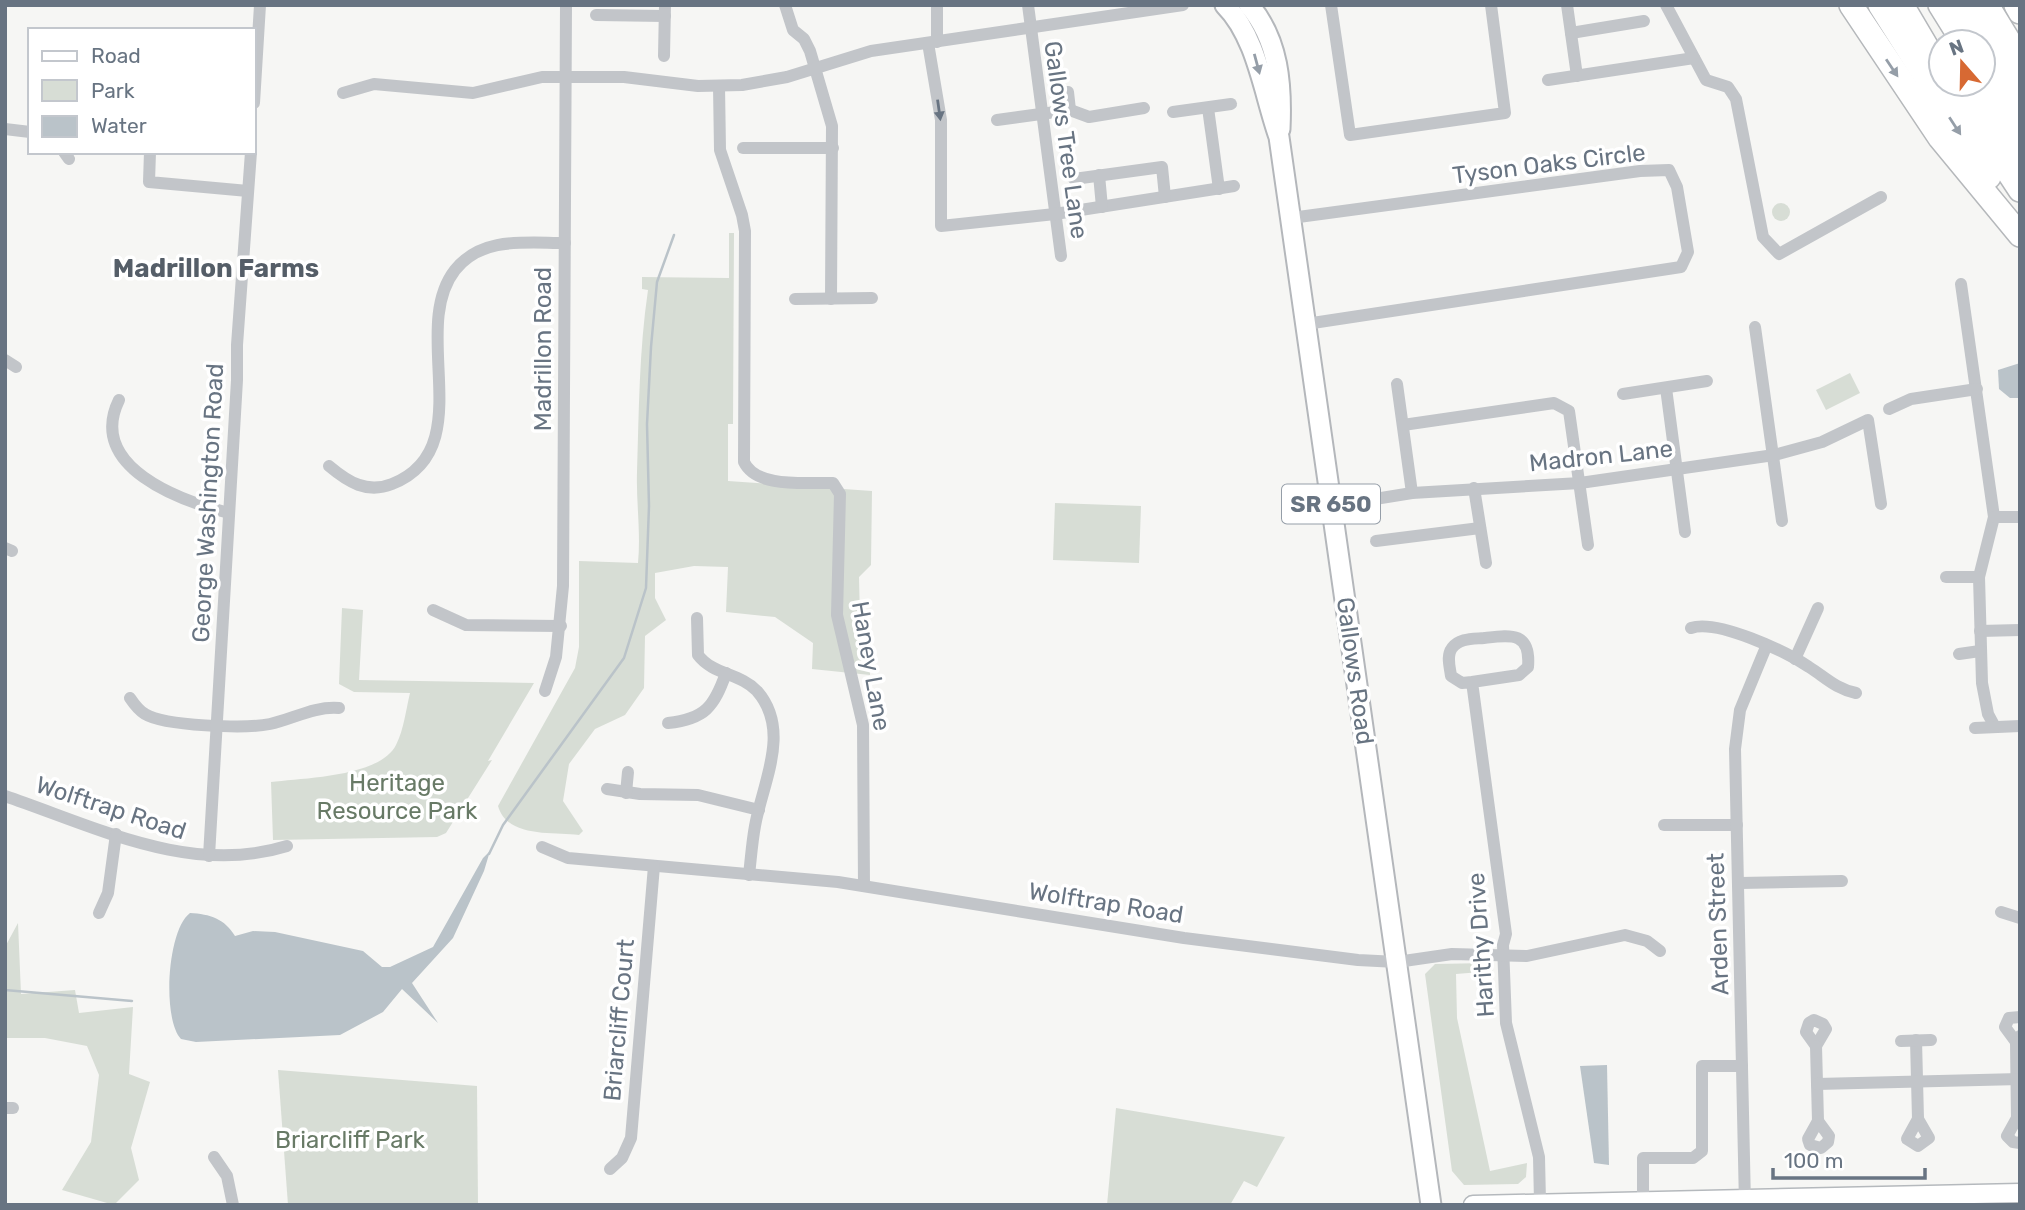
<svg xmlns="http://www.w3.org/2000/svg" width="2025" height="1210" font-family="Rubik,sans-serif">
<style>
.green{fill:#d7ddd5}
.water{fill:#bac3c9}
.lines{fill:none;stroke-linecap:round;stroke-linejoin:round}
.stream{stroke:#bac3c9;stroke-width:2.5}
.secondary-casing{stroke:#b5b9bd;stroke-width:21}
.primary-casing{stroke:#b4b7bb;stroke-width:23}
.highway-casing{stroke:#b5b8bb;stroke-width:26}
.street{stroke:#c2c5c9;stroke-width:12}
.secondary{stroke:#fff;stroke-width:18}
.primary{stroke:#fff;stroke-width:19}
.highway{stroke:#fff;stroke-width:23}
.oneway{fill:#959ea8}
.oneway2{fill:#687482}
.labels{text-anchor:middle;stroke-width:7;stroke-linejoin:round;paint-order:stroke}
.shield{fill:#fff;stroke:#959ea8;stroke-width:2}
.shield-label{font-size:23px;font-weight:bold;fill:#687482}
.street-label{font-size:24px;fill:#687482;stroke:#fff}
.park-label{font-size:24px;fill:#687a66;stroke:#fff}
.neighbourhood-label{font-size:26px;font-weight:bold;fill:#555e68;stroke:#fff}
</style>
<rect width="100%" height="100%" fill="#f6f6f4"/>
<g class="green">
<circle cx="1781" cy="212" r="9"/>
<path d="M729 233H734L733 424H728V481L872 491 871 565 859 577 860 619 870 631V675L812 669 813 643 775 617 726 612 728 567 694 566 655 573V598L666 620 645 636 644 688 625 715 595 729 569 764 563 801 583 831 579 835C552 832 507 838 498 806L575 668 579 647V561L638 563C641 532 636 502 637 472 639 411 639 351 648 290L642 289V277L729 278Z"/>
<path d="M1850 373 1860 393 1826 410 1816 390Z"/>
<path d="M1055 503 1141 506 1139 563 1053 560Z"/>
<path d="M342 608 363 610 359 680 534 683 488 761 492 760 446 833 437 837 273 840 271 782C303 778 380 777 396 745 404 729 406 709 410 693L354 692 339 684Z"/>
<path d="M18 923 21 994 75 990 79 1013 133 1007 129 1074 150 1082 131 1148 139 1180 114 1205 62 1190 91 1142 99 1075 87 1046 45 1038H5V947Z"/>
<path d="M1487 963 1493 971 1456 974 1457 1018 1490 1171 1527 1163 1526 1177 1518 1184 1464 1185 1452 1171 1425 974 1435 964Z"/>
<path d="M278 1070 477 1086 478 1205H288Z"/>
<path d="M1116 1108 1285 1137 1257 1187 1244 1181 1230 1205H1107Z"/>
</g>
<g class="water">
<path d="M2020 363V398H2010L1999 389 1998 370Z"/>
<path d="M490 851 484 871 453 938 412 983 438 1023 402 989 383 1012 340 1035 196 1042 181 1039C162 1019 167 930 190 913 210 914 225 919 235 936L253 931 275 932 363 951 382 967H390L433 947 483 858Z"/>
<path d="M1607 1065 1609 1165 1594 1163 1580 1066Z"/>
</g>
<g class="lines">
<g class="stream">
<path d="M489 854 503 825 624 658 646 588 649 506 647 424 651 347 657 282 674 235"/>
<path d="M5 990 132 1001"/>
</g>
<g class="secondary-casing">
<path id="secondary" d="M1473 1205 2020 1193"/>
</g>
<g class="primary-casing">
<g id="primary">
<path d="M1225 5C1257 37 1264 95 1279 137L1431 1205"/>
<path d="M1249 5C1279 40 1282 85 1280 129"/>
</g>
</g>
<g class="highway-casing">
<g id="highway">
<path d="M1851 5 1940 138 2020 235"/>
<path d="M1880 5 1989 177"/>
<path d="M1902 5 1941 71"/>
<path d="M1940 5 1963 42"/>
<path d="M1964 5 2020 93"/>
<path d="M1987 5 2020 59"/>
<path d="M2016 5 2020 12"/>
<path d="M1983 72 2020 126"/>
<path d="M1950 84 2020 190"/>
<path d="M1971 84 2020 159"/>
</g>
</g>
<g class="street">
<path d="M785 5 793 30 804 39 810 51 832 126 831 299"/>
<path d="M937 5V42"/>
<path d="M1028 5 1061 256"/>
<path d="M1331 5 1350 135 1505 113 1491 5"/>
<path d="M1567 5 1577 76"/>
<path d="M1666 5 1706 80 1728 87 1736 99 1763 237 1779 254 1881 197"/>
<path d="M596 15 665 16"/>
<path d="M1571 33 1644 21"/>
<path d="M928 43 941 120V226L1055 214 1234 186"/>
<path d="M664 56 665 5"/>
<path d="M1548 80 1694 58"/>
<path d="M719 86 720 150 742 215 745 231 744 462C757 489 807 482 833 483L840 494 837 615 863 725 864 886"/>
<path d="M1068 92 1070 110"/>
<path d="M343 93 374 84 473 93 542 77H624L698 86 742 85 787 77 871 51 1183 5"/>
<path d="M254 103 260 5"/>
<path d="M1208 108 1219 189"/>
<path d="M1173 112 1231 104"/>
<path d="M997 120 1070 110 1089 117 1144 108"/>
<path d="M5 129 30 132"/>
<path d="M743 148H833"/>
<path d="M64 152 69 159"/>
<path d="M150 152 149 182 248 191"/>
<path d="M1099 175 1102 207"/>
<path d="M1074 179 1162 167 1165 197"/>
<path d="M1291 218 1640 171 1669 170 1677 187 1688 252 1681 267 1306 324"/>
<path d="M1961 284 1994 517 1979 577 1982 683 1988 714 1995 727"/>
<path d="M795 299 872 298"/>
<path d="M1755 327 1782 521"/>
<path d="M5 360 16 367"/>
<path d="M1397 384 1412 493"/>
<path d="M1666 388 1685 532"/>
<path d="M1623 394 1707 381"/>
<path d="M119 400C86 467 181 501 229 513"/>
<path d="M1889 409 1911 399 1977 389"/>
<path d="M1403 425 1554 403 1569 411 1588 545"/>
<path d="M329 466C348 482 367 494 392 484 481 449 408 330 455 270 482 236 526 243 565 243"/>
<path d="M1474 488 1486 563"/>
<path d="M1332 506 1412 493 1580 483 1774 455 1822 442 1868 420 1881 504"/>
<path d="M1994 517H2020"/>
<path d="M1376 541 1480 528"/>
<path d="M5 548 12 551"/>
<path d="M1946 577H1979"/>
<path d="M433 610 466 625 561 626"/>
<path d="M697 618 698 655C713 675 740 673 757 691 792 731 762 784 755 826 752 842 751 858 749 875"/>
<path d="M1691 628C1717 619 1785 651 1809 667 1825 677 1836 689 1856 693"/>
<path d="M1980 631 2020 630"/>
<path d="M1959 654 1980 651"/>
<path d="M1795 659 1818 608"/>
<path d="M1472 682 1519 675 1528 667C1531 631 1510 635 1484 638 1473 639 1459 638 1452 648 1446 656 1450 667 1451 676L1462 683 1472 682 1506 934 1503 945 1506 1023 1539 1157 1540 1202"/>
<path d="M545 691 556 657 563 586 566 5"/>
<path d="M130 698C134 704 138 710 145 714 164 726 246 729 270 724 293 719 314 706 339 708"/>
<path d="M668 723C705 719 714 707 726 673"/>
<path d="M1975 728 2020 726"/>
<path d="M607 789 640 794 698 795 759 810"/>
<path d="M626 793 628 772"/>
<path d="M5 796C96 827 191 876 287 846"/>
<path d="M1664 825H1737"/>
<path d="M542 847 568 858 838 882 1184 938 1358 960 1397 962 1452 954 1527 956 1625 935 1647 941 1660 951"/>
<path d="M209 856 237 380V345L251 152"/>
<path d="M1740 883 1842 881"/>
<path d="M2001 912 2020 918"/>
<path d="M99 913 108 893 116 834"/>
<path d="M1814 1020 1823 1024 1826 1029 1816 1046 1806 1032 1809 1023Z"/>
<path d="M2020 1036 2016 1042 2005 1027 2009 1018 2020 1017"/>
<path d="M1916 1040 1918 1119"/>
<path d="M1901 1041 1931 1040"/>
<path d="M2016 1042 2017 1118"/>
<path d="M1816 1046 1818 1121"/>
<path d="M1817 1084 2020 1079"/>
<path d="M5 1108H13"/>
<path d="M1918 1119 1929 1138 1918 1146 1907 1139Z"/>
<path d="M1818 1121 1829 1136 1828 1142 1821 1148 1810 1145 1808 1139Z"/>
<path d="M2020 1122 2017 1118 2007 1136 2013 1142 2020 1143"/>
<path d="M214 1157 227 1176 233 1205"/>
<path d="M610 1169 622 1158 631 1138 654 866"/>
<path d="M1745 1204 1735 749 1740 710 1766 647"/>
<path d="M1643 1205V1158H1693L1702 1151V1066H1742"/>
</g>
<use href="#secondary" class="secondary"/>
<use href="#primary" class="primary"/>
<use href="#highway" class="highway"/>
</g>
<defs><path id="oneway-solid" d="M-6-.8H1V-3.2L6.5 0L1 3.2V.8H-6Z" transform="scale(1.75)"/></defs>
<g class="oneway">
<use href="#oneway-solid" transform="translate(1257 64) rotate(75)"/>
<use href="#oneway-solid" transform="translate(1892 68) rotate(56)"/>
<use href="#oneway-solid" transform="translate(1955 126) rotate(57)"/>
</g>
<use class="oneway2" href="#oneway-solid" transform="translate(939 110) rotate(82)"/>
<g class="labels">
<rect class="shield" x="1282" y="484.5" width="98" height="39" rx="5"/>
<g class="shield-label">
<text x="1331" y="512">SR 650</text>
</g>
<g class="street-label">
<text transform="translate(1066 140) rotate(82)" y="8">Gallows Tree Lane</text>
<text transform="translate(1549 164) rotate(-7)" y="8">Tyson Oaks Circle</text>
<text transform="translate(543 349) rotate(-90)" y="8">Madrillon Road</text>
<text transform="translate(1601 456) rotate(-6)" y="8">Madron Lane</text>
<text transform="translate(208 503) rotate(-87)" y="8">George Washington Road</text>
<text transform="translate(871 666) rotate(80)" y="8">Haney Lane</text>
<text transform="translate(1355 671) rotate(82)" y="8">Gallows Road</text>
<text transform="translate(111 808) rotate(18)" y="8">Wolftrap Road</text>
<text transform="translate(1106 903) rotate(9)" y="8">Wolftrap Road</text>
<text transform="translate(1718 924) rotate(-92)" y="8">Arden Street</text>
<text transform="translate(1481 945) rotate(-94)" y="8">Harithy Drive</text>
<text transform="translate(619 1020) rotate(-85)" y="8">Briarcliff Court</text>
</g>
<g class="park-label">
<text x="397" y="791">Heritage<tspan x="397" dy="28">Resource Park</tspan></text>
<text x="350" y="1148">Briarcliff Park</text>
</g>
<g class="neighbourhood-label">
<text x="216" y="277">Madrillon Farms</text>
</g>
</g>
<rect width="2025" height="1210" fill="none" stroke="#687482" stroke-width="14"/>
<rect x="28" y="28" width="228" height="126" fill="#ffffff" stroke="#c3c7cd" stroke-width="2"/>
<rect x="42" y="51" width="35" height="10" fill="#ffffff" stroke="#c3c7cd" stroke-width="2"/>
<text x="91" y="63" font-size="21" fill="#687482">Road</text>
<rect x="42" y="80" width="35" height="21" fill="#d7ddd5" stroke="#c3c7cd" stroke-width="2"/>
<text x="91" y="98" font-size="21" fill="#687482">Park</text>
<rect x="42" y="116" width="35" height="21" fill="#bac3c9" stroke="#c3c7cd" stroke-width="2"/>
<text x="91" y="133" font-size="21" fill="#687482">Water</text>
<g transform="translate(1962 63) rotate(340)"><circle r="33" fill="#ffffff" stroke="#c3c7cd" stroke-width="2"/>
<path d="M0-5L12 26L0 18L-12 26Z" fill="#d76933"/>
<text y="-10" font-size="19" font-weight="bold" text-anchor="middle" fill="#687482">N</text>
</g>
<path d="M1773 1168v10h152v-10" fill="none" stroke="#687482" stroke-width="3.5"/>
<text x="1784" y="1168" font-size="21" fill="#687482" stroke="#ffffff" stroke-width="5" paint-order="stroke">100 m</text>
</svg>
